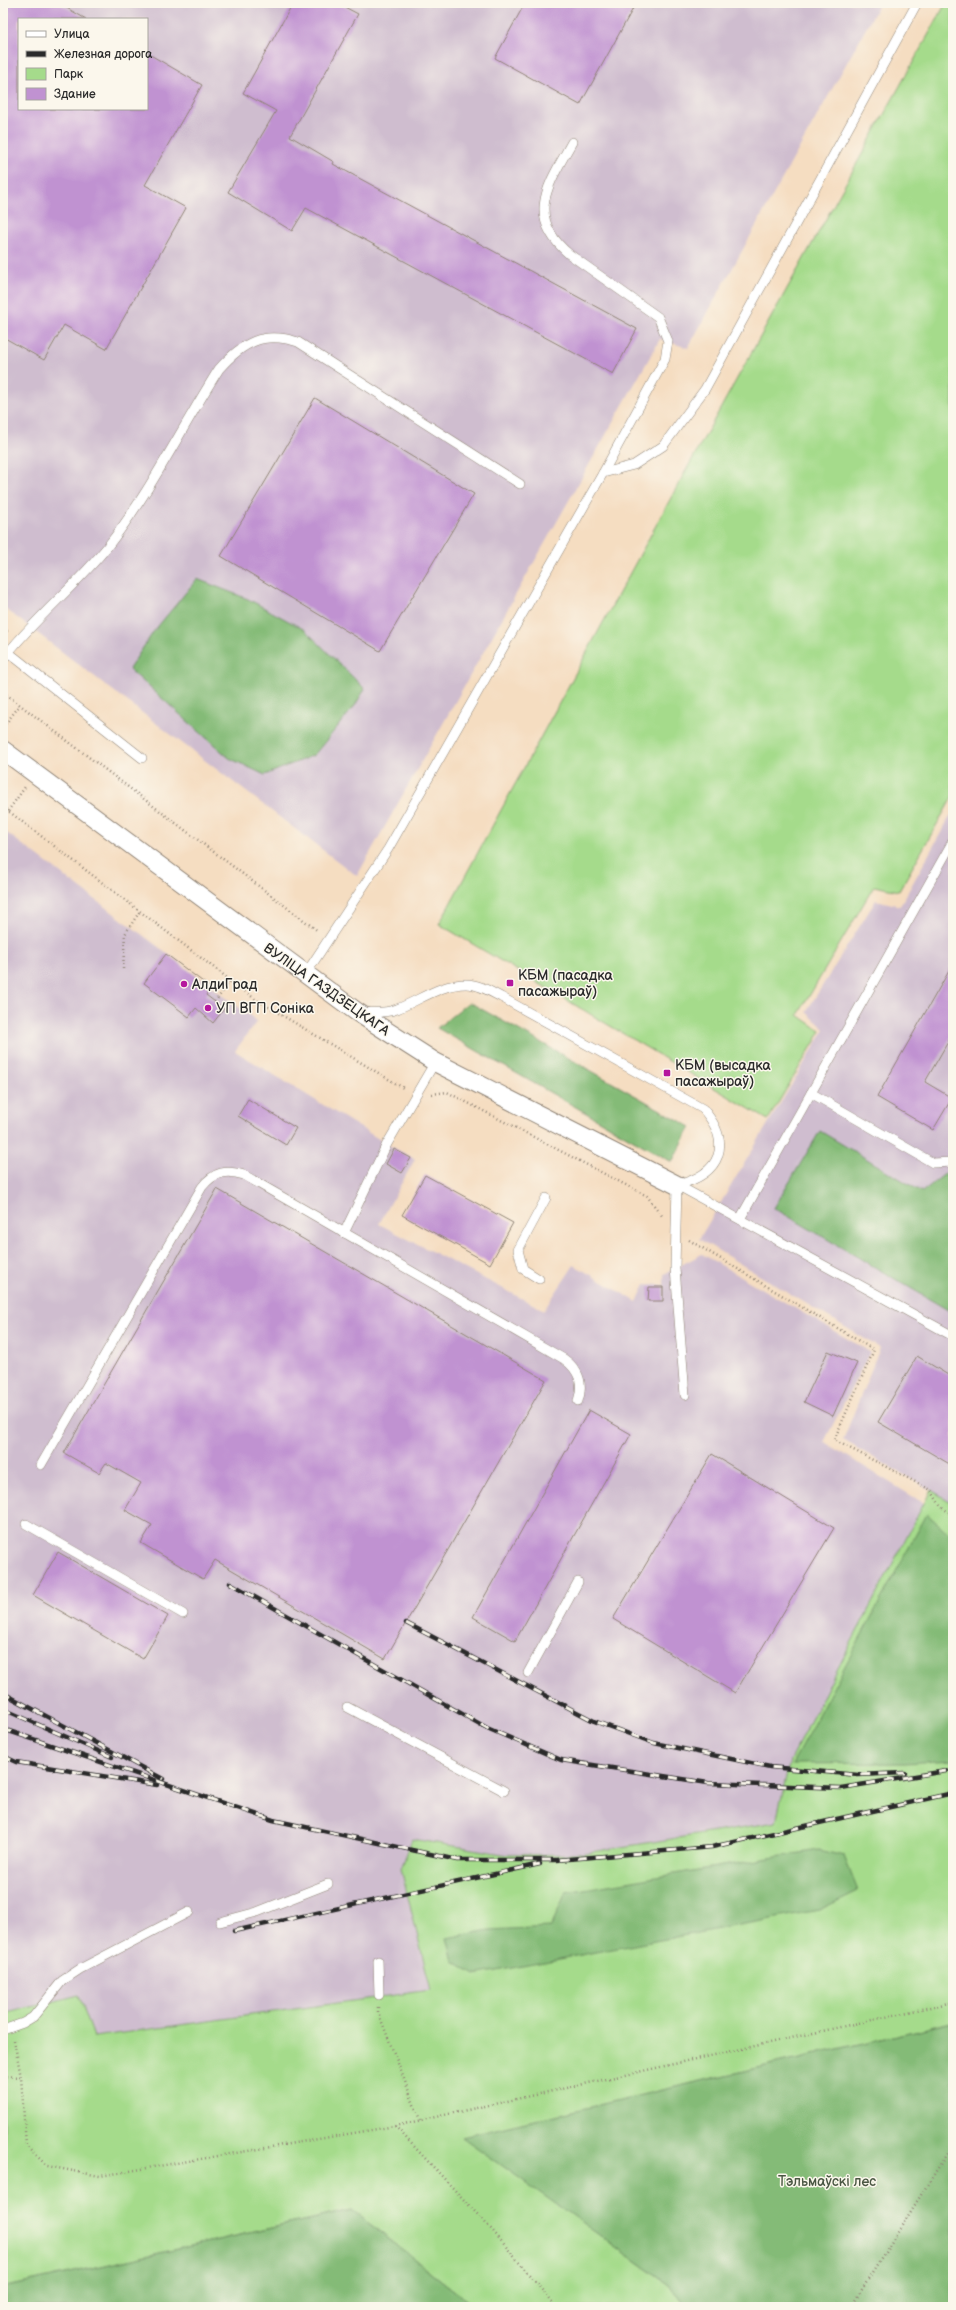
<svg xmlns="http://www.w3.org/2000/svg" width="956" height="2310" font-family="'Balsamiq Sans',sans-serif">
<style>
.industrial{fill:#cfbdcf;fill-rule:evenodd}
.green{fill:#a5db8b;stroke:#68835b}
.forest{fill:#84bb77;stroke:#587351}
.building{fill:#c092d1}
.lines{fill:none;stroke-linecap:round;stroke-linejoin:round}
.service-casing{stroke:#908476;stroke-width:10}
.minor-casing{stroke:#908476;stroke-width:20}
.path{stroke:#908476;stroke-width:2.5;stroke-dasharray:1 3;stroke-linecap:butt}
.service{stroke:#fff;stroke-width:9}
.minor{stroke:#fff;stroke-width:18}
.rail-casing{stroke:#2b2b2b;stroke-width:4.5}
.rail{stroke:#fbf7ec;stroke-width:3;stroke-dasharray:9;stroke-linecap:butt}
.poi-dot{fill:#b5179e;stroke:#fbf7ec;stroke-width:1.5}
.labels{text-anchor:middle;stroke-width:3;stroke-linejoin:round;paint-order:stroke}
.poi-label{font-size:14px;fill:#2b2b2b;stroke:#fbf7ec;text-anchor:start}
.street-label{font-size:14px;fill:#2b2b2b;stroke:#fbf7ec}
.park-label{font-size:14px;fill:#4a5743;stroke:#fbf7ec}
</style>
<rect width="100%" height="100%" fill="#fbf7ec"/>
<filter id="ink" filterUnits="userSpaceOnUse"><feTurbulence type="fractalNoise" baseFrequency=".025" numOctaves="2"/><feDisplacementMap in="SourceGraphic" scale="8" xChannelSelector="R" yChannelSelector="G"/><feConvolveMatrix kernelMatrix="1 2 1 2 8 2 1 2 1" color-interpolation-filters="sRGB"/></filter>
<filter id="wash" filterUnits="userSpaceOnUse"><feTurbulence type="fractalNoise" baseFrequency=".012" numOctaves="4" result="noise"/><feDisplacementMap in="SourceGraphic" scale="16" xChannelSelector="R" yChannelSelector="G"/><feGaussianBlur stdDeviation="0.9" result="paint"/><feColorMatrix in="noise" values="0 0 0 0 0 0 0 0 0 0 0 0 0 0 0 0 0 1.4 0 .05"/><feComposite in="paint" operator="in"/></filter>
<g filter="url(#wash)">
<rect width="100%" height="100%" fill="#f5ddc1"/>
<g class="industrial">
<path d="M3 3H880L688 348 660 339 357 876 3 607ZM19 19H147V109H19Z"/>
<path d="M953 811V1503L843 1440 880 1348 699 1239 825 1029 806 1012 876 900 900 906Z"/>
<path d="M3 830 257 1021 235 1051 387 1144 415 1159 379 1224 544 1310 574 1265 637 1302 645 1284 664 1285V1274L702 1254 870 1352 824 1442 925 1504 790 1760 776 1822 579 1854 508 1855 412 1839 401 1869 431 1990 93 2037 79 1995 3 2014Z"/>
</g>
<g class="green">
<path d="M946 3H953V796L899 891 874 886 798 1015 821 1031 768 1120 439 924 679 483Z"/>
<path d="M931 1490 953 1503V2022L463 2137 669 2285 687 2307H475L352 2210 3 2288V2014L79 1995 94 2037 431 1990 401 1869 412 1839 508 1855 579 1854 776 1822 790 1760Z"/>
</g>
<g class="forest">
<path d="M197 579 248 599 305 630 365 689 354 707 314 755 265 775 229 758 129 669 154 631Z"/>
<path d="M469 1002 691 1127 672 1162 437 1028Z"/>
<path d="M820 1131 922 1192 951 1169 953 1170V1313L774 1208Z"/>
<path d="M927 1514 953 1537V1760L905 1763 792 1764Z"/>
<path d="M818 1850 844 1856 858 1891 819 1910 475 1975 453 1961 447 1938 489 1930 551 1927 566 1892Z"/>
<path d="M953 2022V2307H687L669 2285 462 2137Z"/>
<path d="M352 2210 475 2307H3V2288Z"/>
</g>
<g id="blocks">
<g class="building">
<path d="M8 3H58L86 19H19V109H147V53L202 85 145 185 186 208 106 349 64 325 44 360 3 337V13Z"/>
<path d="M293 3H337L358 14 290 136 334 162 333 164 637 329 613 374 306 208 292 231 228 192 276 111 243 93Z"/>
<path d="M525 3H636L580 105 495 58Z"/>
<path d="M315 398 474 494 380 651 221 556Z"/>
<path d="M166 954 211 988 206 995 224 1009 213 1023 196 1008 189 1017 144 983Z"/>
<path d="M953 964V1033L925 1082 952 1098 933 1130 877 1097Z"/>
<path d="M248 1099 296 1128 286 1145 238 1116Z"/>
<path d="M394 1149 411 1158 402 1173 386 1164Z"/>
<path d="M425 1175 513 1223 490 1264 402 1215Z"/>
<path d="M217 1189 546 1380 385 1659 215 1560 203 1579 141 1543 152 1525 125 1510 141 1483 106 1463 99 1473 64 1453Z"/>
<path d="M649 1287H663V1301H648Z"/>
<path d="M828 1351 857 1363 833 1416 804 1402Z"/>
<path d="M917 1356 953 1378V1466L878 1422Z"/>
<path d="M589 1410 631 1434 515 1641 473 1617Z"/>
<path d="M712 1454 834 1528 735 1693 613 1619Z"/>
<path d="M58 1552 168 1616 143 1659 33 1595Z"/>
</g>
</g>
</g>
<g filter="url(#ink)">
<use href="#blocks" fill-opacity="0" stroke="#908476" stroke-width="1"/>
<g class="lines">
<g class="service-casing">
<g id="service">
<path d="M603 473 634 465 663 446 705 389 917 3"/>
<path d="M8 652 142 758"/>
<path d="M3 659C35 618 76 586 108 546 151 491 182 427 219 369 243 342 263 331 298 342L520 484"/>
<path d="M305 975 388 849 603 473 665 359 668 341 658 317 569 254C524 216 549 184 572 142"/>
<path d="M363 1012C374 1013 386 1013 397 1009 420 1000 441 984 466 984 479 984 491 992 501 997L703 1109C733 1144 721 1174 677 1185"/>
<path d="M811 1093 933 1163 953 1162"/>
<path d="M677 1185 953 1336"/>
<path d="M677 1185 675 1268 685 1395"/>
<path d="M740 1219 953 841"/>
<path d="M344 1233 387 1144 435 1062"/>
<path d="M539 1279 523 1269 518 1250 546 1198"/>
<path d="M41 1465 202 1187C214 1172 226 1169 244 1175L564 1359C579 1370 584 1383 578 1401"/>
<path d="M26 1524 183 1614"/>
<path d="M528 1673 578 1582"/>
<path d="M347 1707 504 1791"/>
<path d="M220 1922 257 1912 328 1884"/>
<path d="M378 1961 379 1995"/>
<path d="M3 2030 23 2023 33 2017 62 1981 80 1969 189 1912"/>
</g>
</g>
<g class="minor-casing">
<path id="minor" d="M3 750 357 1012 435 1062 677 1185"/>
</g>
<g class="path">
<path d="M3 632 10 630"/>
<path d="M3 692 318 931"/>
<path d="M3 727 20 705"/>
<path d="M3 807 255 999 405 1089"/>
<path d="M8 811 25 787"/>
<path d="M123 969 125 934 140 911"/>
<path d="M215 1002 231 980"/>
<path d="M432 1094 447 1092 647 1196 663 1217"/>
<path d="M689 1240 874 1350 834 1440 931 1490 941 1507 953 1515"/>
<path d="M378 2007V2012L420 2120"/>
<path d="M14 2040 21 2077 26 2145 47 2166 100 2176 395 2126 953 2002"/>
<path d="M3 2076 21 2077"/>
<path d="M395 2126 493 2231 556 2307"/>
<path d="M851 2307 953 2144"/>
</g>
<use href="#service" class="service"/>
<use href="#minor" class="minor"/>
<g class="rail-casing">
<g id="rail">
<path d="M230 1583 487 1728 561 1760 708 1783 841 1788 946 1771"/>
<path d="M406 1623 594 1721 654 1743 770 1767 858 1775 905 1773"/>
<path d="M3 1693 163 1779"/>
<path d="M3 1709 112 1757"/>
<path d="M3 1729 273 1820 458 1860H557L712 1847 953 1793"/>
<path d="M3 1756 16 1762 157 1785"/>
<path d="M234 1931 540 1864"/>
</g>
</g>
<use href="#rail" class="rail"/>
</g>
</g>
<g class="poi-dot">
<rect x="506" y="979" width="8" height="8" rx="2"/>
<circle cx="184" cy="984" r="4"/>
<circle cx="208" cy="1008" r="4"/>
<rect x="663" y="1069" width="8" height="8" rx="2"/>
</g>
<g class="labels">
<g class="poi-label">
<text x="518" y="980">КБМ (пасадка<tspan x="518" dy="16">пасажыраў)</tspan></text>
<text x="192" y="989">АлдиГрад</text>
<text x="216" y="1013">УП ВГП Соніка</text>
<text x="675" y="1070">КБМ (высадка<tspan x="675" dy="16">пасажыраў)</tspan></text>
</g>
<g class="street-label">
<text transform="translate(327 989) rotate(35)" y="5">ВУЛІЦА ГАЗДЗЕЦКАГА</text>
</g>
<g class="park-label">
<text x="827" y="2186">Тэльмаўскі лес</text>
</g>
</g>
<rect width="956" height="2310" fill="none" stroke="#fbf7ec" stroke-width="16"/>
<rect x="18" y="18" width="130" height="92" fill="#fbf7ec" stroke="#a8a59f"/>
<rect x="26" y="31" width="20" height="6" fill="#ffffff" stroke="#a8a59f"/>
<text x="54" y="38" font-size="12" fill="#2b2b2b">Улица</text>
<rect x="26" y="51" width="20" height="6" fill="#2b2b2b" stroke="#a8a59f"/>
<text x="54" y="58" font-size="12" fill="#2b2b2b">Железная дорога</text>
<rect x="26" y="68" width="20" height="12" fill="#a5db8b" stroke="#a8a59f"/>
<text x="54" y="78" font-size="12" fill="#2b2b2b">Парк</text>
<rect x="26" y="88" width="20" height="12" fill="#c092d1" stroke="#a8a59f"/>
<text x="54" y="98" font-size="12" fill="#2b2b2b">Здание</text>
</svg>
